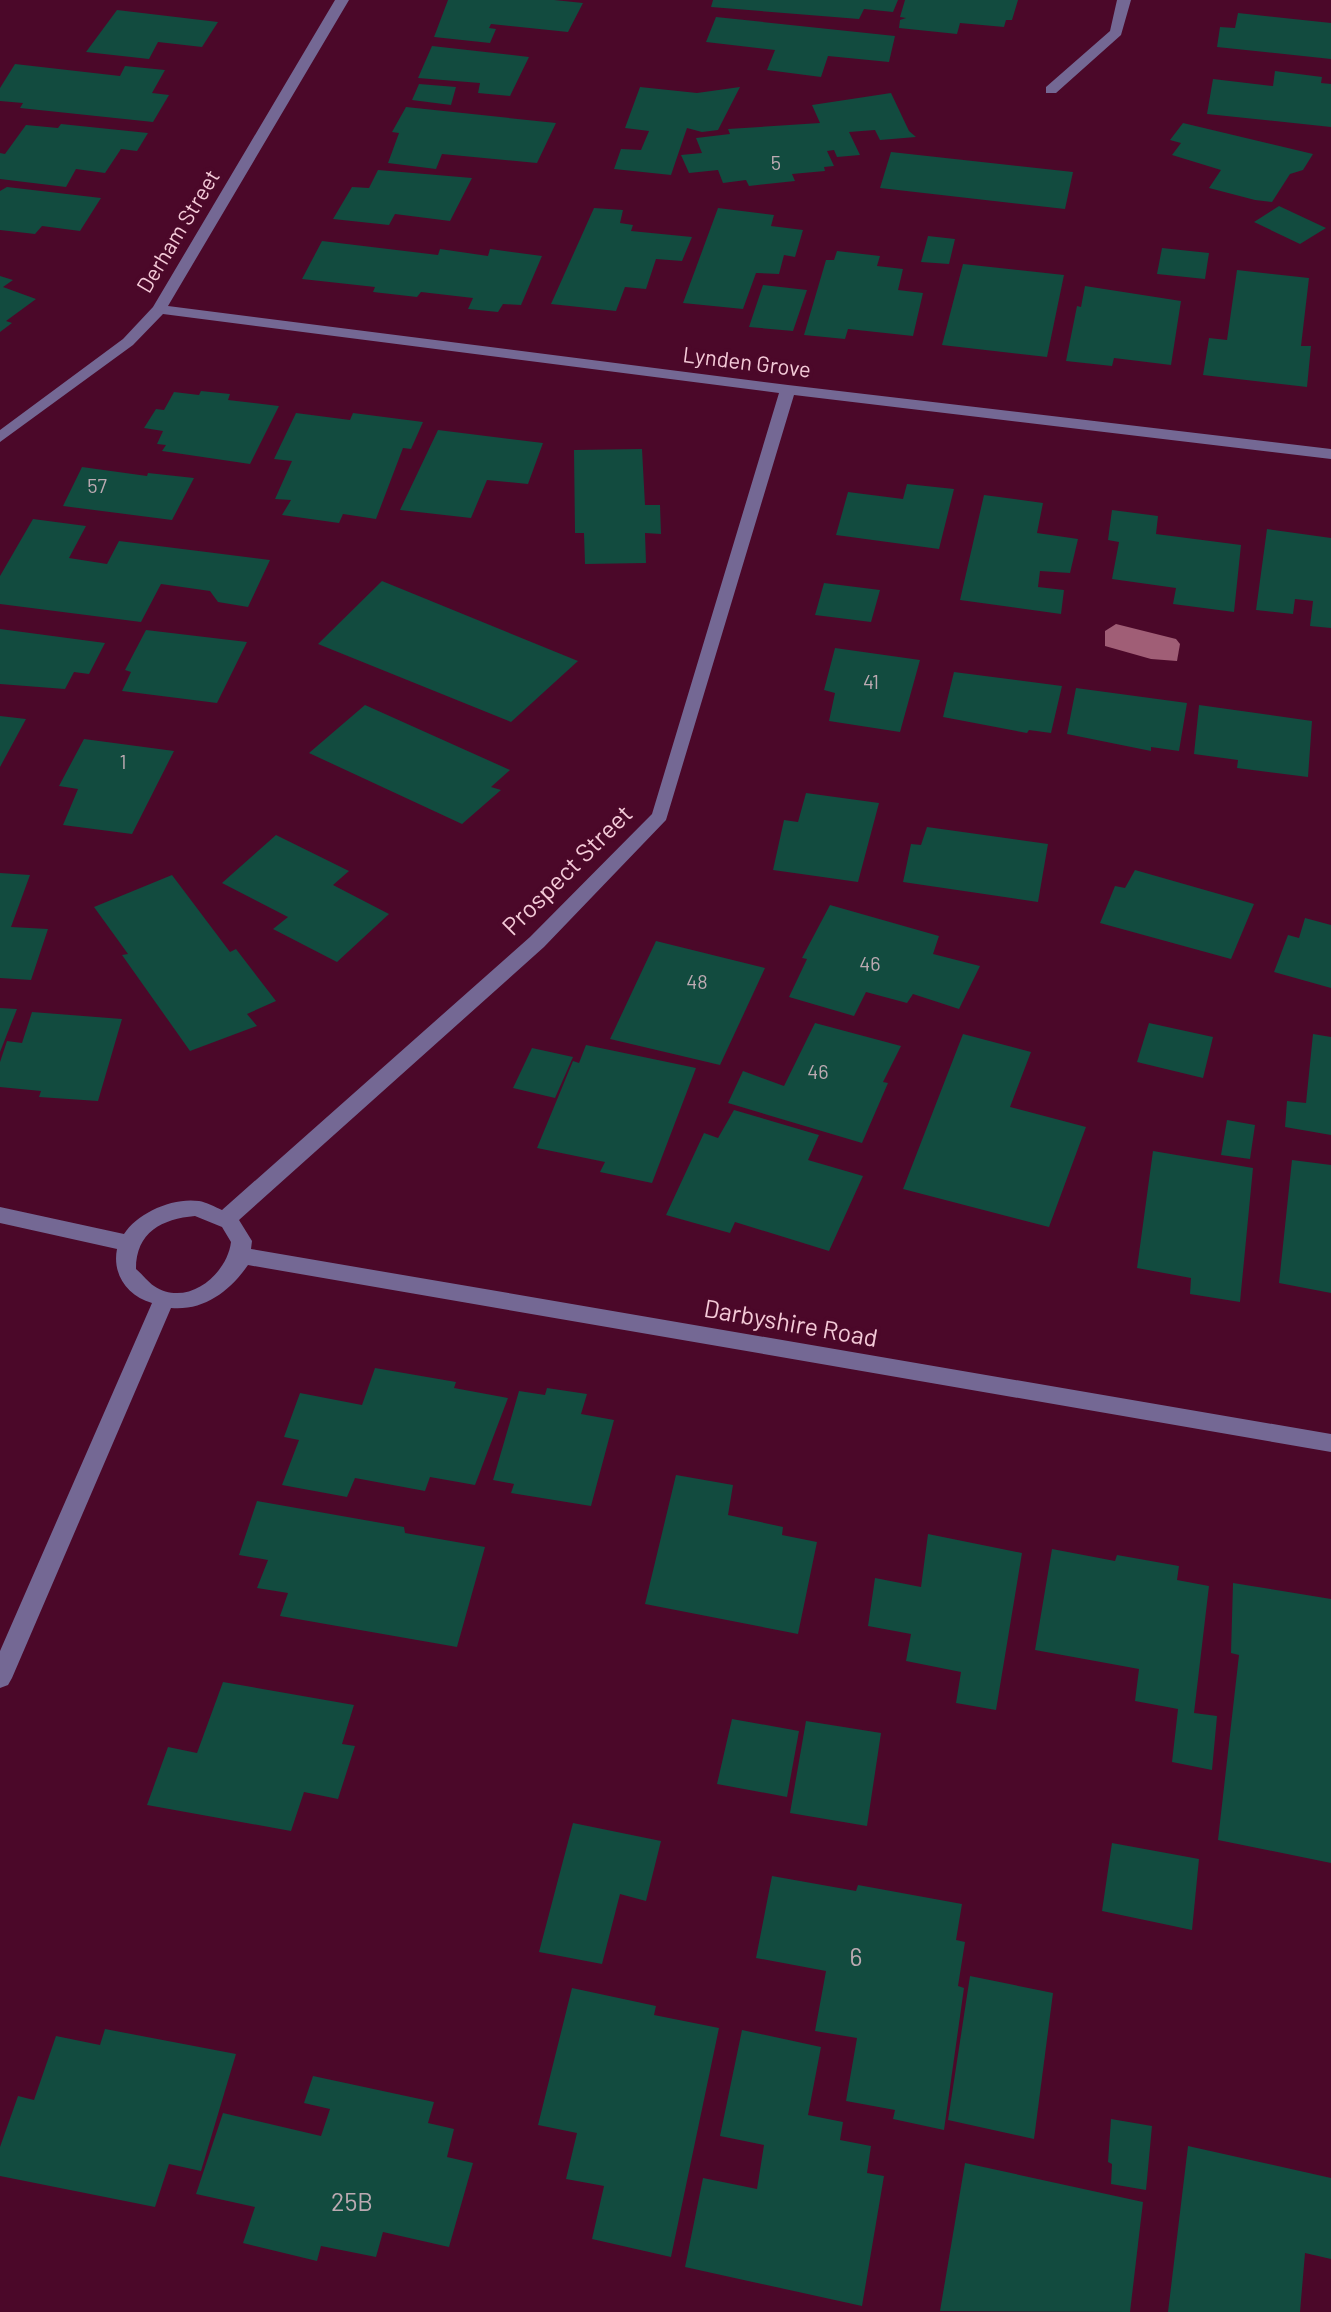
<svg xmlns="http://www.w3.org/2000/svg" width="1331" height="2312" font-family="Barlow,sans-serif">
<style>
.water{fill:#a05e76}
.building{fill:#124b3f}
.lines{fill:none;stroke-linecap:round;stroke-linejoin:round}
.street{fill:#746894;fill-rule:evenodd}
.labels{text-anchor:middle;stroke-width:8;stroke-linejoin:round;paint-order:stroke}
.number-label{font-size:20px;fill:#bcaab2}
.far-street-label{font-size:22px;fill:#f4cad8;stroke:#4b0829}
.street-label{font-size:25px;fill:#f4cad8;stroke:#4b0829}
.near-number-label{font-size:25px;fill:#bcaab2}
</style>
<rect width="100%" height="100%" fill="#4b0829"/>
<path class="water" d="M1116 624 1176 639 1180 644 1177 661 1151 659 1105 646V631Z"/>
<g class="building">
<path d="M448 0H554L583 3 568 32 491 24 489 28 496 29 490 43 434 37Z"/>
<path d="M713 0H898L893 12 864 9 859 19 711 7Z"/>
<path d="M905 0H1018L1012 20H1006L1004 27 960 23 957 34 899 28 900 20 906 18 900 17Z"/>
<path d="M117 10 218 22 202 47 158 42 149 59 86 52Z"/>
<path d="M1238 13 1331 23V59L1217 47 1220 27 1235 28Z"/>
<path d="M716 17 895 36 889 62 828 56 821 77 767 70 775 50 706 42Z"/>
<path d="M432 46 529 57 510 96 478 93 480 83 418 78Z"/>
<path d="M15 64 120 76 125 66 165 70 152 93 169 95 153 122 20 108 23 103 0 101V88Z"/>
<path d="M1275 71 1322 77 1321 83 1331 84V127L1207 114 1213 79 1273 86Z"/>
<path d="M419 84 456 87 451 105 412 100Z"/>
<path d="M640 87 697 93 740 87 718 130 702 132 687 128 671 175 614 169 621 149 641 150 649 131 625 128Z"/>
<path d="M891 93 909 131 916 137 880 140 875 130 849 132 860 155 837 157 834 150 827 151 834 166 824 167 825 171 792 174 795 181 749 186 746 180 723 183 718 170 689 173 681 155 702 153 696 138 730 134 728 129 820 123 812 105Z"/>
<path d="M406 107 556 123 537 163 442 154 436 169 388 163 399 133 392 132Z"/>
<path d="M1183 123 1313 154 1303 170 1290 174 1272 202 1255 200 1209 188 1221 170 1172 155 1181 143 1170 140Z"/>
<path d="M61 124 148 133 137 151 121 149 105 173 76 169 66 187 0 179V153L5 154 26 125 58 128Z"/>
<path d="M891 152 1073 172 1065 209 880 188Z"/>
<path d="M378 170 472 178 450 221 395 214 389 225 333 219 352 187 369 188Z"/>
<path d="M7 187 101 198 80 231 42 226 35 234 0 230V191Z"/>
<path d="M1279 206 1326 228 1300 244 1254 222Z"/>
<path d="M594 208 623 210 620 223 633 225 631 231 692 237 682 261 656 259 646 289 625 287 616 311 551 304Z"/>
<path d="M718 208 774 215 771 226 803 230 795 257 784 255 779 274 756 273 743 309 683 303Z"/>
<path d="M928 236 955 239 949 264 921 262Z"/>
<path d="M322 241 438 255 440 249 488 256 490 249 542 256 521 305 503 304 498 312 468 309 473 298 421 292 417 297 373 292 375 287 302 279Z"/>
<path d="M1162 248 1209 253 1205 279 1157 274Z"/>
<path d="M837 251 880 256 877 266 903 269 898 290 923 293 913 336 848 329 845 339 804 335 826 260H834Z"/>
<path d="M963 264 1064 275 1047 357 942 345Z"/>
<path d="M1237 270 1309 278 1301 346H1311L1307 387 1203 375 1209 338 1227 340Z"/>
<path d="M0 276 13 280 3 287 36 299 6 321 12 323 0 332Z"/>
<path d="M763 285 807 290 793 331 749 327Z"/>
<path d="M1085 286 1181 301 1171 365 1114 358 1112 366 1066 361 1077 306 1081 307Z"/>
<path d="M201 391 230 394 228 400 279 406 250 464 162 451 166 445 157 444 163 431 144 428 156 409 164 410 174 392 199 395Z"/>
<path d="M296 413 350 420 353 413 423 422 411 449 403 448 376 519 343 514 339 523 282 515 291 500 275 499 292 461 274 459Z"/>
<path d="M438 430 543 443 528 484 487 480 471 518 400 510Z"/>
<path d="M642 449 645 505H660L661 534 645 533 646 563 585 564 584 533H575L574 450Z"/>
<path d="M82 467 147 476 148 473 194 478 172 520 63 506Z"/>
<path d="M907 484 954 489 939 549 836 535 848 492 903 499Z"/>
<path d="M984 495 1043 503 1037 533 1078 539 1070 573 1040 571 1038 587 1064 590 1061 614 960 600Z"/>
<path d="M1112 510 1158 516 1156 534 1241 545 1234 612 1173 604 1176 588 1112 579 1119 542 1108 540Z"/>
<path d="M33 519 86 526 69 558 107 564 119 541 270 560 248 607 218 602 210 591 161 584 141 622 0 604V576Z"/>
<path d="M1267 529 1331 538V628L1310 626 1313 601 1295 599 1293 614 1256 610Z"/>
<path d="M382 581 578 661 511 722 318 644Z"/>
<path d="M824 583 880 590 871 622 815 615Z"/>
<path d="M0 629 105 643 89 674 74 672 65 689 0 684Z"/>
<path d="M146 630 247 642 217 703 122 691 131 672 125 670Z"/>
<path d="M835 648 920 660 900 732 829 721 835 693 824 690Z"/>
<path d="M954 672 1062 686 1051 733 1029 730 1027 733 943 717Z"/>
<path d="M1076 688 1187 703 1179 751 1151 747V751L1067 734Z"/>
<path d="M365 705 510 770 491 787 501 790 462 824 309 753Z"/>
<path d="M1199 705 1312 721 1308 777 1237 768 1238 760 1194 754Z"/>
<path d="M0 716 26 719 0 767Z"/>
<path d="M84 739 174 751 132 834 63 825 78 789 59 786Z"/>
<path d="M806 793 879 803 858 882 773 870 784 820 798 822Z"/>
<path d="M927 827 1048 844 1038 902 903 882 911 844 921 845Z"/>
<path d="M276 835 349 871 333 885 389 914 337 962 273 929 288 917 222 883Z"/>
<path d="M1135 870 1254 904 1231 959 1100 923 1115 886 1125 888Z"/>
<path d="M0 873 30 875 11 927 48 929 31 980 0 978Z"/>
<path d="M172 875 230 952 236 949 276 1001 247 1014 257 1026 190 1051 122 955 128 954 94 907Z"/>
<path d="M830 905 939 936 933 954 980 966 959 1009 913 994 907 1003 866 992 854 1016 789 997 807 959 802 958Z"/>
<path d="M1305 918 1331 925V988L1274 972 1288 935 1299 938Z"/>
<path d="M656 941 765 968 720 1065 610 1039Z"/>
<path d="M0 1008 17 1009 0 1052Z"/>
<path d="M32 1012 122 1019 98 1101 39 1097 41 1091 0 1087V1062L7 1041 22 1043Z"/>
<path d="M815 1023 901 1046 883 1082 888 1083 862 1143 728 1103 743 1071 784 1086Z"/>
<path d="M1149 1023 1213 1037 1203 1078 1137 1062Z"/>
<path d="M963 1034 1031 1052 1010 1107 1086 1127 1049 1227 903 1189Z"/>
<path d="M1313 1034 1331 1037V1135L1285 1127 1287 1101 1306 1103Z"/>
<path d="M586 1045 696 1068 652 1183 600 1172 605 1162 537 1148 573 1061 579 1063Z"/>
<path d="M532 1048 573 1057 555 1098 513 1088Z"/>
<path d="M734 1110 819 1135 808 1160 863 1176 829 1251 735 1222 730 1233 666 1215 704 1133 718 1138Z"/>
<path d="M1227 1120 1255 1125 1250 1159 1221 1155Z"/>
<path d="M1153 1151 1253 1168 1240 1302 1190 1294 1191 1278 1137 1268Z"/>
<path d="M1292 1160 1331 1165V1293L1279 1283Z"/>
<path d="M375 1368 456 1382 454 1388 508 1398 475 1485 430 1477 425 1491 355 1478 347 1497 282 1485 299 1440 284 1437 300 1393 362 1405Z"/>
<path d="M547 1388 587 1394 581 1414 614 1420 591 1506 511 1493 514 1484 493 1480 519 1391 545 1395Z"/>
<path d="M676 1475 733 1485 728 1515 783 1527 782 1535 817 1542 798 1634 645 1604Z"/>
<path d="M257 1501 404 1527 405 1533 485 1547 457 1647 280 1616 288 1593 257 1588 268 1560 239 1555Z"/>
<path d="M928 1534 1022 1553 996 1710 956 1703 961 1672 906 1661 911 1634 868 1626 875 1578 921 1587Z"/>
<path d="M1052 1549 1115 1561 1117 1555 1179 1566 1177 1580 1209 1586 1194 1713 1217 1716 1212 1770 1172 1762 1178 1709 1135 1701 1139 1669 1035 1650Z"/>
<path d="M1233 1583 1331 1599V1863L1218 1840 1239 1655 1231 1653Z"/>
<path d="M223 1682 354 1705 342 1744 355 1746 338 1799 304 1792 291 1831 147 1805 168 1747 197 1753Z"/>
<path d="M732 1719 799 1731 787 1797 717 1784Z"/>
<path d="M806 1721 881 1733 867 1826 790 1813Z"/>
<path d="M573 1823 661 1841 646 1901 620 1894 602 1964 539 1952Z"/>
<path d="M1112 1843 1199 1859 1192 1930 1102 1911Z"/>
<path d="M772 1876 856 1891 858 1885 962 1904 956 1940 965 1942 958 1986 964 1988 944 2130 893 2119 895 2110 846 2101 857 2038 815 2031 826 1971 756 1958Z"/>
<path d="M970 1976 1053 1993 1034 2139 948 2120Z"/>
<path d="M572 1988 656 2006 654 2015 719 2028 671 2257 592 2239 604 2186 566 2179 577 2133 538 2125Z"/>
<path d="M105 2029 236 2054 201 2171 169 2164 155 2207 0 2176V2147L18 2096 34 2100 56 2036 100 2045Z"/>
<path d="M742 2030 821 2047 808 2115 843 2122 840 2140 871 2146 867 2173 884 2176 862 2306 685 2267 703 2178 757 2189 764 2145 720 2136Z"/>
<path d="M313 2076 434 2102 428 2123 454 2129 447 2157 473 2163 449 2247 383 2232 376 2257 321 2246 317 2261 243 2243 255 2207 196 2194 223 2113 321 2136 330 2109 304 2103Z"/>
<path d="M1111 2119 1152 2126 1146 2190 1111 2184 1112 2164 1108 2162Z"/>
<path d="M1188 2146 1331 2178V2259L1305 2253 1300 2312H1168Z"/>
<path d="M965 2163 1143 2202 1130 2312 940 2311Z"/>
</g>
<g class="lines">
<g class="street">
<path d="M335 0H349L168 306 788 385 1331 449V459L794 395 666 820 544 947 239 1220 252 1241 251 1249 1331 1434V1452L248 1265C230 1291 204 1311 171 1308L12 1678 8 1685 0 1688V1651L152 1303C127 1296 112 1274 117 1249L0 1223V1207L124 1234C137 1213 173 1197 199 1201 206 1202 215 1207 222 1210L530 937 652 814 779 393 163 314 133 345 0 442V430L123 339 153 307ZM195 1216 222 1227 231 1242C227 1275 187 1308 154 1286 148 1282 142 1274 136 1269 136 1232 162 1219 195 1216Z"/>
<path d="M1117 0H1131L1121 35 1056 93H1046V87L1110 31Z"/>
</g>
</g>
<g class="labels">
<g class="number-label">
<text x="776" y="170">5</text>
<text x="97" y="493">57</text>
<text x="871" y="689">41</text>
<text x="123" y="769">1</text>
<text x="870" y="971">46</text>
<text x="697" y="989">48</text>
<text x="818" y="1079">46</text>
</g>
<g class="far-street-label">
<text transform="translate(178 231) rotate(-59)" y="8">Derham Street</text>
<text transform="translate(747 362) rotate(7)" y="8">Lynden Grove</text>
</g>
<g class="street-label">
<text transform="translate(567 870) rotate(-45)" y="9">Prospect Street</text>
<text transform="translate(791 1323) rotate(10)" y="9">Darbyshire Road</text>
</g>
<g class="near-number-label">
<text x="856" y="1966">6</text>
<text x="352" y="2211">25B</text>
</g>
</g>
</svg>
